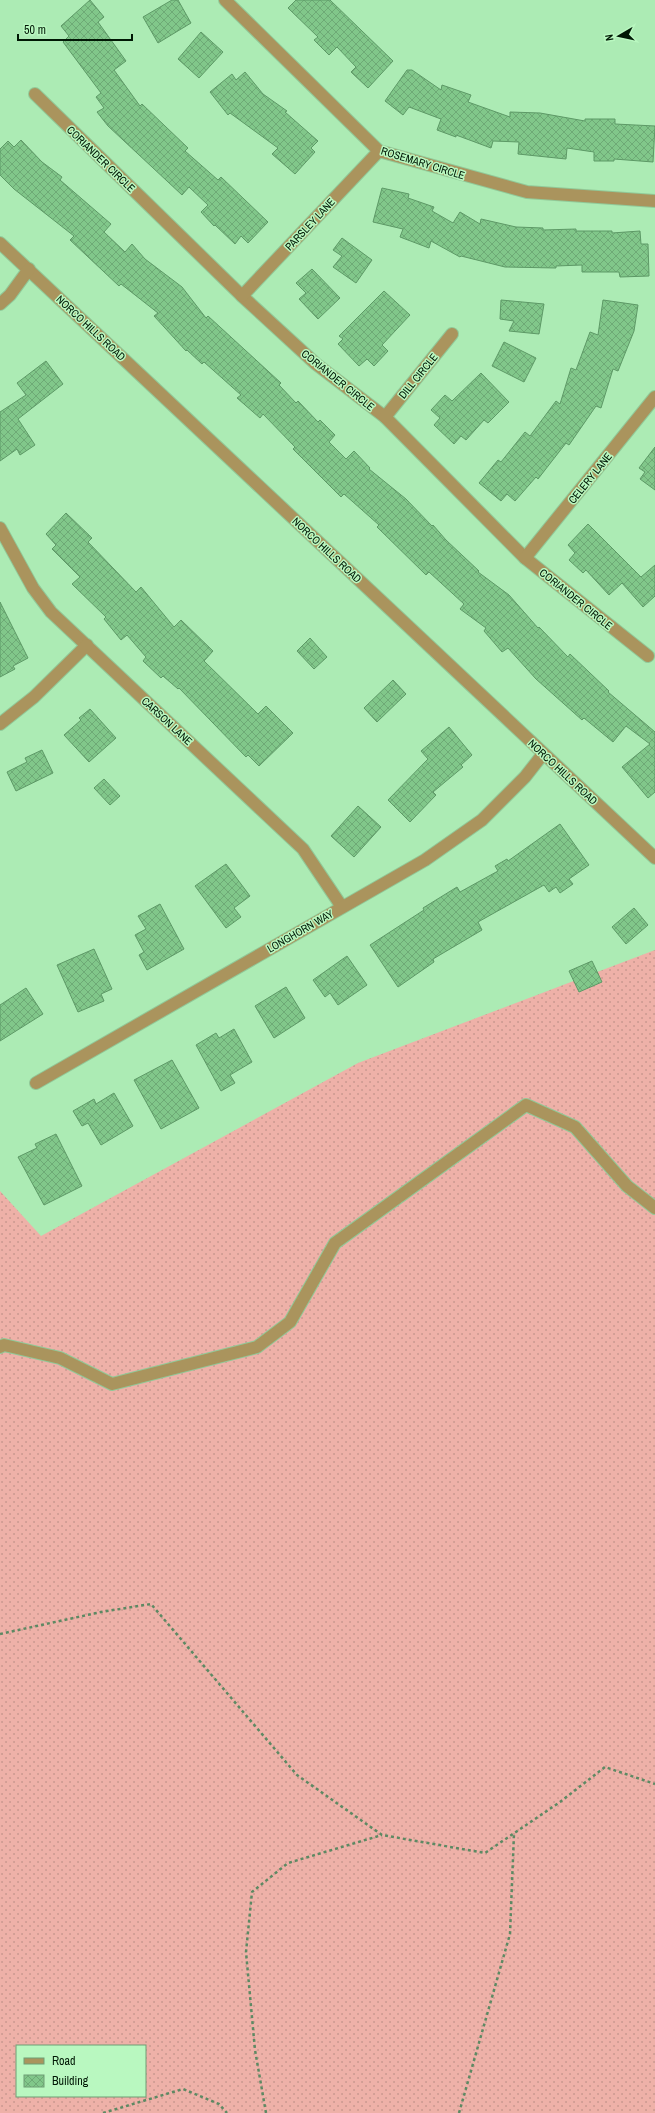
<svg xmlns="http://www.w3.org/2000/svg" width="655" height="2113" font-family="'Archivo Narrow',sans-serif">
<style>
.grass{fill:url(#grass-dots);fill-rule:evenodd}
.building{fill:url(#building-cross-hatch);stroke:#5d9966}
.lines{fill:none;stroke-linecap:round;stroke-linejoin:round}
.minor-casing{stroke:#91c998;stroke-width:14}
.path{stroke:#5d8963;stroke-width:2.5;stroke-dasharray:3 3;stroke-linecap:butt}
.minor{stroke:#aa945d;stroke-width:12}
.labels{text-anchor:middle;stroke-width:3;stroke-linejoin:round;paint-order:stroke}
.street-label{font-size:11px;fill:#011805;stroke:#b9f8c0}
</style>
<defs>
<pattern id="grass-dots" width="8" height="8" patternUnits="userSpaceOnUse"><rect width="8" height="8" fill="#eeb1a8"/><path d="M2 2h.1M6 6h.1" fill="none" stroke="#ca988f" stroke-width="1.8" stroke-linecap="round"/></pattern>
<pattern id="building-cross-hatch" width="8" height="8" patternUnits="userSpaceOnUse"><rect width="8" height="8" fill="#81c78a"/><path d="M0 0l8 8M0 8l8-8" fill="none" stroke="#6eaa76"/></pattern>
</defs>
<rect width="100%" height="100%" fill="#acebb4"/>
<path class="grass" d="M655 950V2113H0V1191L41 1236 358 1063ZM17 2046H145V2096H17Z"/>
<g class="building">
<path d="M90 0 104 17 98 22 126 61 114 70 140 106 142 104 188 148 185 151 218 180 221 177 268 222 248 243 241 236 235 244 215 225 214 226 201 212 208 205 189 187 182 195 108 126 97 112 104 108 96 97 101 93 63 42 69 36 61 26Z"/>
<path d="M172 0H178L191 23 158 43 143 17Z"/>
<path d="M296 0H330L393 61 368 88 351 72 356 67 337 47 329 55 314 40 318 37 288 8Z"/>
<path d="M201 32 223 52 199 78 178 59Z"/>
<path d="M407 70H412L441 90 442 85 471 95 468 102 510 117V112L540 113 585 121V119H615V124L655 126 653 162 614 159V161H594V152L567 148 566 159 518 154 519 142 493 141 491 148 456 135V137L437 130 441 119 409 107 403 115 385 101Z"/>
<path d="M245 72 263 94 287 111 285 112 318 141 311 148 315 152 295 174 272 154 278 148 230 113 228 115 210 92 232 74 236 80Z"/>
<path d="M21 140 42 162 62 177 60 180 111 224 104 232 125 252 132 244 145 259 182 287 206 318 208 316 281 383 279 385 296 403 298 401 318 422 320 420 335 435 329 442 346 459 354 451 370 468 369 469 406 499 432 526 433 525 446 540 479 571 478 572 509 595 538 628 539 627 568 657 570 654 609 691 608 692 655 732V792L648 798 622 767 650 744 626 726 613 742 584 718 582 720 536 679 508 648 502 652 484 631 486 628 460 609 464 604 429 572 426 575 377 527 379 525 344 494 341 497 293 449 295 447 263 414 260 418 237 398 241 395 204 362 202 364 187 350 186 351 154 316 158 313 121 284 119 286 70 240 74 236 14 189 0 175V149L8 141 14 147Z"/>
<path d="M382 188 409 194 408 198 434 207 432 211 453 223 460 212 480 224 481 219 516 227 543 228V230L576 229V231H612V233L640 231 641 244H648L649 276 620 277 619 272H582V265L556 266V268L505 267 461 256 460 257 431 241 429 248 400 237 403 229 373 222Z"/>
<path d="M342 238 372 260 356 283 333 267 342 256 333 250Z"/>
<path d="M312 269 340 298 318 319 299 299 306 293 296 283Z"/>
<path d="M384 291 410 315 382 345 388 351 374 366 367 359 359 366 338 344 343 339 339 336Z"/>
<path d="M501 300 544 304 539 334 509 331 514 321 500 319Z"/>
<path d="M603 300 638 305 634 331 618 371 613 369 601 408 596 406 569 445 566 443 538 479 536 477 515 501 507 494 501 501 479 483 498 460 501 462 525 432 530 436 556 401 560 404 571 368 576 370 590 332 598 335Z"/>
<path d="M504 342 536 358 524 382 492 366Z"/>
<path d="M46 361 63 384 18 419 35 445 20 455 17 449 0 461V412L26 395 17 383Z"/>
<path d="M481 373 509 402 488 423 484 420 466 440 461 436 454 444 434 425 440 418 431 410 445 395 452 401Z"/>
<path d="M655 447V490L640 479 645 472 639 468Z"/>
<path d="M66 513 92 538 88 542 136 592 141 587 174 627 181 620 213 651 204 661 258 714 266 706 293 733 259 766 248 755 246 757 179 688 178 689 163 676 161 678 143 661 146 657 127 635 121 640 104 619 106 617 72 584 80 577 52 549 56 545 46 534Z"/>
<path d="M588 524 641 577 655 565V596L643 607 622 583 609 595 586 570 583 573 569 560 575 553 568 545Z"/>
<path d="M0 602 28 658 13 666 15 669 0 677Z"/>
<path d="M310 638 327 657 314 669 297 651Z"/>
<path d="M393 680 406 694 377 722 364 708Z"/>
<path d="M90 709 116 738 89 762 64 735 81 720 79 718Z"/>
<path d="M449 727 472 755 461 765 463 767 433 792 436 795 410 822 388 800 428 759 421 751Z"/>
<path d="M42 750 53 773 16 791 7 772 27 762 25 758Z"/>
<path d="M104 779 120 796 110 805 94 788Z"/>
<path d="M358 806 381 827 354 857 331 836Z"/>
<path d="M560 824 589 865 569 879 573 884 560 893 556 887 549 892 544 885 478 922 482 930 433 959 434 962 398 987 370 945 424 910 423 908 457 887 460 892 498 871 495 866 507 859 508 861Z"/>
<path d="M226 864 250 896 234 908 241 917 226 928 195 886Z"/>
<path d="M160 904 184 949 147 970 139 955 144 952 135 935 146 929 138 916Z"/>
<path d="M634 908 648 925 626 944 612 927Z"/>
<path d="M94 949 112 989 101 994 104 1001 78 1012 57 965Z"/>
<path d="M347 956 367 985 338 1005 330 993 325 997 313 980Z"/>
<path d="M592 961 602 982 579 992 569 971Z"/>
<path d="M286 987 305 1018 274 1038 255 1006Z"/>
<path d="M26 988 43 1014 0 1041V1005Z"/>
<path d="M234 1029 252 1062 230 1075 235 1083 221 1091 196 1045 216 1033 219 1038Z"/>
<path d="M172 1060 199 1108 161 1129 134 1080Z"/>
<path d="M114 1093 133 1126 101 1145 88 1123 82 1126 73 1111 94 1099 96 1104Z"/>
<path d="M56 1134 82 1186 44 1205 18 1157 37 1148 35 1144Z"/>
</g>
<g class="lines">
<g class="minor-casing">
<g id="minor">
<path d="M225 0 379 151 527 192 655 201"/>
<path d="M35 94 242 296 316 364 385 417 525 558 648 656"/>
<path d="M0 243 655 858"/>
<path d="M242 296 379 151"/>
<path d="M0 304 10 295 29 269"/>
<path d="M385 417 452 334"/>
<path d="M0 528 33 588 51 612 303 849 342 907"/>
<path d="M525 558 655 397"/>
<path d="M0 724 34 697 87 645"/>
<path d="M36 1083 425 860 482 820 525 777 543 754"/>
<path d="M0 1347 4 1345 60 1358 112 1384 257 1347 290 1322 335 1243 526 1105 575 1127 627 1186 655 1208"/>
</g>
</g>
<g class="path">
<path d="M0 1634 101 1612 151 1604 297 1775 382 1835 485 1853 560 1802 605 1767 655 1784"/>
<path d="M103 2113 183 2089 219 2104 227 2113"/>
<path d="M266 2113 255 2050 246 1952 252 1892 288 1863 382 1835"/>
<path d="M459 2113 510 1934 514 1833"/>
</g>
<use href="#minor" class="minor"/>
</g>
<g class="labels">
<g class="street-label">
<text transform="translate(101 159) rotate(44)" y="4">CORIANDER CIRCLE</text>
<text transform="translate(423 163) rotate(17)" y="4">ROSEMARY CIRCLE</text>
<text transform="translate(310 224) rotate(-47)" y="4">PARSLEY LANE</text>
<text transform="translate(91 328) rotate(43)" y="4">NORCO HILLS ROAD</text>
<text transform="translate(418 376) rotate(-51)" y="4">DILL CIRCLE</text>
<text transform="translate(338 380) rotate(39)" y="4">CORIANDER CIRCLE</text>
<text transform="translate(590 478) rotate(-51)" y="4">CELERY LANE</text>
<text transform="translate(327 550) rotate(43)" y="4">NORCO HILLS ROAD</text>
<text transform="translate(576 599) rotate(39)" y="4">CORIANDER CIRCLE</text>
<text transform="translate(167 721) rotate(43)" y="4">CARSON LANE</text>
<text transform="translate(563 772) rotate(43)" y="4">NORCO HILLS ROAD</text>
<text transform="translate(300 931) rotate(-30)" y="4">LONGHORN WAY</text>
</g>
</g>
<rect x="16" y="2045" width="130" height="52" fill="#b9f8c0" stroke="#6f9e75"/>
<rect x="24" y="2058" width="20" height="6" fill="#aa945d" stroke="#6f9e75"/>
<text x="52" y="2065" font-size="12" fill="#011805">Road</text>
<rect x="24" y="2075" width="20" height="12" fill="url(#building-cross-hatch)" stroke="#6f9e75"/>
<text x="52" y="2085" font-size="12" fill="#011805">Building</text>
<g transform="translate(619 36) rotate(261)" stroke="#b9f8c0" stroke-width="3" paint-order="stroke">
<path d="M0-3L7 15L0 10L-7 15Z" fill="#011805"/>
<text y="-6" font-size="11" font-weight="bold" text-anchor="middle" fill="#011805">N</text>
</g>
<path d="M18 34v6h114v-6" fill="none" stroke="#011805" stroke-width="2"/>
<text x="24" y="34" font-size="12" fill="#011805" stroke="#b9f8c0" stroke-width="3" paint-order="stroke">50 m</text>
</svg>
